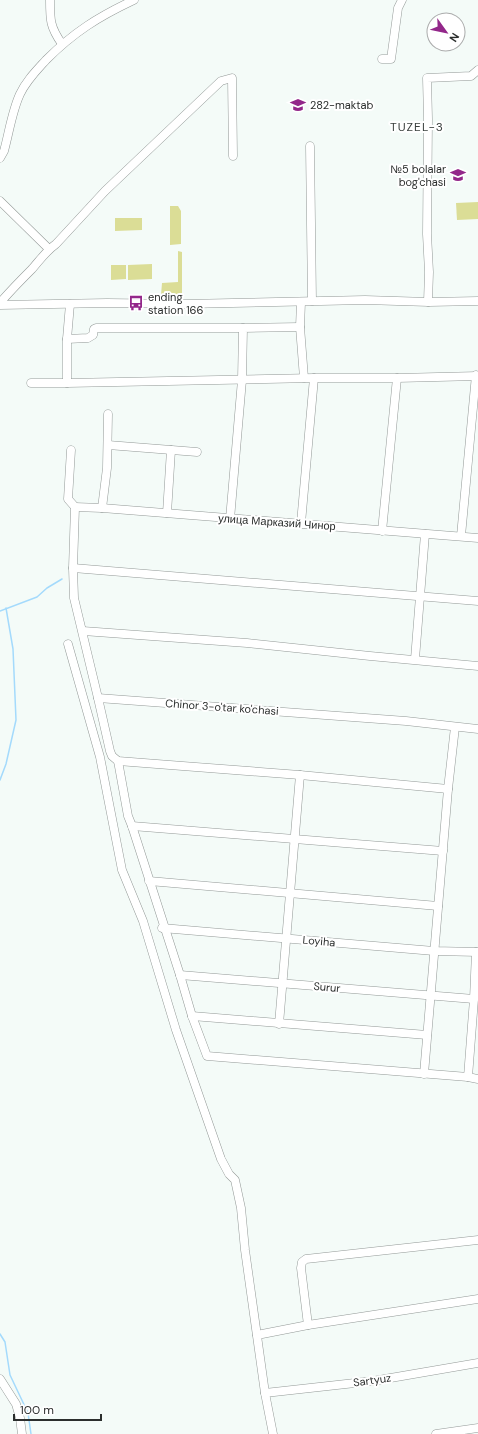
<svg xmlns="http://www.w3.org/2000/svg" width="478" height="1434" font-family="'DM Sans',sans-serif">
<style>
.green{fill:#dbdd96}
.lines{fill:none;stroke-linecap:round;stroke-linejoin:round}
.stream{stroke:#a4dafc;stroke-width:1.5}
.minor-casing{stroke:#939997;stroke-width:9}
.minor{stroke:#fff;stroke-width:8}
.labels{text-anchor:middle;stroke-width:4;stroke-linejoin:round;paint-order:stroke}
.poi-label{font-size:11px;fill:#2b2e2d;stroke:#fff;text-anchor:start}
.street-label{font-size:11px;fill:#2b2e2d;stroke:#fff}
.neighbourhood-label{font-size:12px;letter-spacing:1px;fill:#393f3d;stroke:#fff}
</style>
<rect width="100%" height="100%" fill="#f4fbf8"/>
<g class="green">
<path d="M478 202V219L457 220 456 203Z"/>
<path d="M170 206H178L181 211V244L170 245Z"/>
<path d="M115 218H142V230L115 231Z"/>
<path d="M178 251 182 252V296L162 298 161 295 162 283 178 282Z"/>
<path d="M152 264V279L128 280V265Z"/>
<path d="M111 265H126V279L111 280Z"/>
</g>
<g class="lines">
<g class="stream">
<path d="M0 611 37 597 47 588 62 579"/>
<path d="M0 780 6 764 16 720 13 649 6 608"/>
<path d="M0 1334 5 1342 10 1375 28 1413 31 1434"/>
</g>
<g class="minor-casing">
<g id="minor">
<path d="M50 0C50 20 50 27 62 44"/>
<path d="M382 59H391L398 8 402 0"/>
<path d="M310 146 312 301"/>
<path d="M0 158 4 151C9 133 12 111 20 94 26 81 36 71 46 60 74 32 98 17 134 0"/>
<path d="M0 201 49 249"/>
<path d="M301 302 300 327 304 378"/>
<path d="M428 302 429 272 427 234 428 119 427 78 471 76 478 70"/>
<path d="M0 303C10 291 21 280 32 269 40 260 46 251 56 244L105 191 221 81 232 78 233 156"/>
<path d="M70 304 67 339V383L314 378H397L478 376"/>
<path d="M0 305 107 303 185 304 365 300 429 302 478 301"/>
<path d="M67 339 88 338 93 335 94 329 96 328H243"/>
<path d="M31 383H67"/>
<path d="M108 445 197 452"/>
<path d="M71 450 68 499 75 507 73 568 74 598 98 698 406 721 478 729"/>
<path d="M75 507 102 508 478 538"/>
<path d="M102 508 107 468 108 414"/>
<path d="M167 513 171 450"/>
<path d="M230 519 242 380 243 328 300 327"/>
<path d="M301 523 314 378"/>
<path d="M382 531 397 378"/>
<path d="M461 536 476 375"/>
<path d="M73 568 478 601"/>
<path d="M83 631 247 643 370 656 478 666"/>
<path d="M68 644 100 757 122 870 143 921 176 1030 221 1159 229 1174 235 1180 241 1208 245 1250 265 1393 273 1434"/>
<path d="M415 659 425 534"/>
<path d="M98 698 110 751 112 756 118 761 300 775 448 789"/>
<path d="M118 761 128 816 132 826 180 975 192 1016 207 1056 468 1077 478 1079"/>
<path d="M132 826 443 851"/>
<path d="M149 881 438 906"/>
<path d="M162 928 434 951 478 952"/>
<path d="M180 975 474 999"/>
<path d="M192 1016 427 1035"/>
<path d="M279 1024 300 775"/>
<path d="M424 1074 448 789 455 727"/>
<path d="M468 1077 474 999 476 952"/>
<path d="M308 1325 301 1268 302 1262 306 1259 478 1240"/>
<path d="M257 1335 308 1325 478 1299"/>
<path d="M0 1379 16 1404 20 1418 22 1434"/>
<path d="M265 1393 373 1381 478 1363"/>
<path d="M436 1434 478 1428"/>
</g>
</g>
<use href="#minor" class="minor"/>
</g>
<defs>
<g id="school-bare" transform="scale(1.2)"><path d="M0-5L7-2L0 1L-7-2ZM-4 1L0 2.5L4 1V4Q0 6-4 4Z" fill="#93278a" stroke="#fff" stroke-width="2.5" paint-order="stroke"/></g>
<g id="bus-bare" transform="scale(1.2)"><path d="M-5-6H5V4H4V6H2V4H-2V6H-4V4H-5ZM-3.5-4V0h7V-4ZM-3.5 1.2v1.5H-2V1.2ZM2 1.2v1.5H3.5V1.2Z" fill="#93278a" stroke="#fff" stroke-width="2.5" paint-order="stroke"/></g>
</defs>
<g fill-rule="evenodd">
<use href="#school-bare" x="298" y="105"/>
<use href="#school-bare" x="458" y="175"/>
<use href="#bus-bare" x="136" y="303"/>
</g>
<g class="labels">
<g class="poi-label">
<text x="310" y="109">282-maktab</text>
<text x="446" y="173" text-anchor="end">№5 bolalar<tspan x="446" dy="13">bog'chasi</tspan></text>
<text x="148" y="301">ending<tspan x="148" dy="13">station 166</tspan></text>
</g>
<g class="street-label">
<text transform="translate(277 522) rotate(4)" y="4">улица Марказий Чинор</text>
<text transform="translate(222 707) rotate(4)" y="4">Chinor 3-o'tar ko'chasi</text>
<text transform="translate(319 941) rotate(5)" y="4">Loyiha</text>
<text transform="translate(327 987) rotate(5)" y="4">Surur</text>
<text transform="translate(372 1380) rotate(-8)" y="4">Sartyuz</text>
</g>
<g class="neighbourhood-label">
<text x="417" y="131">TUZEL-3</text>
</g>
</g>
<g transform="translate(446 32) rotate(123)"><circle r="19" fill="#ffffff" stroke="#aaabab"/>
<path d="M0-3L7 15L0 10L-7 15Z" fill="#93278a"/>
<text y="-6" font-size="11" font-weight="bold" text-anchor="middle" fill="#2b2e2d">N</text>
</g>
<path d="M14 1414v6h87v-6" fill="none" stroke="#2b2e2d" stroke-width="2"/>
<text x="20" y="1414" font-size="12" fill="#2b2e2d" stroke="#ffffff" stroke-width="3" paint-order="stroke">100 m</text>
</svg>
